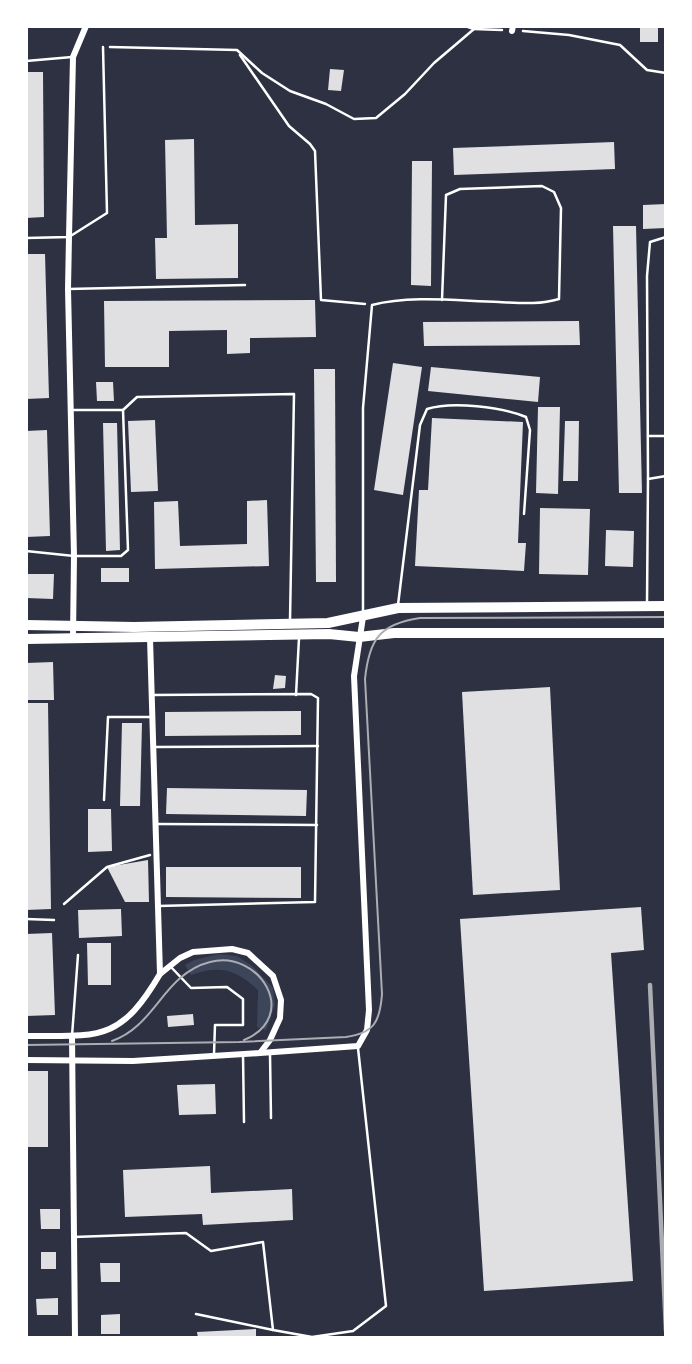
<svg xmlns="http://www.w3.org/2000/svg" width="692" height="1364" font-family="Commissioner,sans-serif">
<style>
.green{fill:#3c4559}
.building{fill:#e0e0e3}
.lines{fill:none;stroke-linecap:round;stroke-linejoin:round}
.path{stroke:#fff;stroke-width:2.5}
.service{stroke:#fff;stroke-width:2.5}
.minor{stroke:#fff;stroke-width:6}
.primary{stroke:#fff;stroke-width:10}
.tram{stroke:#abadb3;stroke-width:2}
.rail{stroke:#abadb3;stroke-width:4.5}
</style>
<rect width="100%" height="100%" fill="#2d3142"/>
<path class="green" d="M219 954 237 956 252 966 273 988 275 1005 266 1030 257 1027 258 990C235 969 220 965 191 975L185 965 194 960Z"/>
<g class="building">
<rect x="640" y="26" width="18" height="16"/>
<path d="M330 69 344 70 341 91 328 90Z"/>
<path d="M26 72H43L44 217 26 218Z"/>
<path d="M194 139 195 225 238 224V278L156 279 155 238H167L165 140Z"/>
<path d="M614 142 615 169 454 175 453 148Z"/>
<path d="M412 161H432L431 286 411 285Z"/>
<path d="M666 204V228L643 229V205Z"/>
<path d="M613 226H636L642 493H619Z"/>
<path d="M26 254H45L49 398 26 399Z"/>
<path d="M315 300 316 337 250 338V353L227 354V330L169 331V367H105L104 301Z"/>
<path d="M579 321 580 345 424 346 423 322Z"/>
<path d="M393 363 422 367 403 495 374 490Z"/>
<path d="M431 367 540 377 538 402 428 391Z"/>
<path d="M314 369H335L336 582H316Z"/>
<path d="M96 382H113L114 401H97Z"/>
<path d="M538 407H560L558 494 536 493Z"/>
<path d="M432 418 523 422 518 543H526L524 571 415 566 419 490H428Z"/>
<path d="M155 420 158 491 131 492 128 421Z"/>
<path d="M565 421H579L578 481H563Z"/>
<path d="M103 423H117L120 550 106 551Z"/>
<path d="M47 430 50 536 26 537V431Z"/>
<path d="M267 500 269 566 155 569 154 502 178 501 180 546 247 544V501Z"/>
<path d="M540 508 590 509 588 575 539 574Z"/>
<path d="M606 530 634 531 633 567 605 566Z"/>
<rect x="101" y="568" width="28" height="14"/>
<path d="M26 574H54L53 599 26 598Z"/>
<path d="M53 662 54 700H26V663Z"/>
<path d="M275 675 286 676 285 688 273 689Z"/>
<path d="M550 687 560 890 473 895 462 692Z"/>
<path d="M26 703H48L51 909 26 910Z"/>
<path d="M301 711V735L165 736V712Z"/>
<path d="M122 723H142L140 806H120Z"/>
<path d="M167 788 307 790 306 816 166 814Z"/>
<path d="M88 809H111L112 851 88 852Z"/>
<path d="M148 860 149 902H125L107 867Z"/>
<path d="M166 867H301V898L166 897Z"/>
<path d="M641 907 644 950 611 953 633 1281 484 1291 460 919Z"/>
<path d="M121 909 122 936 79 938 78 910Z"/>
<path d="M52 933 55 1015 26 1016V934Z"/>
<path d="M87 943H111V985H88Z"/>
<path d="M193 1014 194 1025 168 1027 167 1016Z"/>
<rect x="26" y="1071" width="22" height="76"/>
<path d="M215 1084 216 1114 179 1115 177 1085Z"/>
<path d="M210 1166 211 1193 292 1189 293 1220 203 1225 202 1214 125 1217 123 1170Z"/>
<path d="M40 1209H60V1229H41Z"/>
<rect x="41" y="1252" width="15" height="17"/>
<path d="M100 1263H120V1282H101Z"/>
<path d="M58 1298V1315H37L36 1299Z"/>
<path d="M120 1314V1334H101V1315Z"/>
<path d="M256 1329V1338H198L197 1332Z"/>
</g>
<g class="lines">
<g class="path">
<path d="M465 26 474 29 502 30"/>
<path d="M523 31 569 35 620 45 647 70 666 73"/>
<path d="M110 47 237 50 262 73 290 91 326 104 354 119 376 118 405 94 434 63 474 29"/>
<path d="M240 55 289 126 310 144 315 151 321 300 365 304"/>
</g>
<g class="service">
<path d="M26 61 72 57"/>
<path d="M666 237 650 242 647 276 648 479 666 476"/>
<path d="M26 238 69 237 107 213 103 47"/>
<path d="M68 289 245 285"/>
<path d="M71 410H123"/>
<path d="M648 436H666"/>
<path d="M26 551 74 556H121L128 550 123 410 137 397 294 394 290 621"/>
<path d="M398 605 420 425 427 409C452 401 502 407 526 417L530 430 524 514"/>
<path d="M647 605 648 479"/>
<path d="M363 611V408L372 305C412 295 458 301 499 302 520 303 539 305 559 299L561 208 554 192 542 186 460 189 446 195 442 300"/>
<path d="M152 695 311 694 318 698 315 902 158 906"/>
<path d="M296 695 299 638"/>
<path d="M154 747 318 746"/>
<path d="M104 800 108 717H152"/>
<path d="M156 824 317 825"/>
<path d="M64 904 107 867 150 855"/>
<path d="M26 919 54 920"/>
<path d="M170 966 191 988 227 987 243 999V1025H215L214 1054"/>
<path d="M72 1036 78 955"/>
<path d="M270 1054 271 1118"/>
<path d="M243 1055 244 1122"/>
<path d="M74 1237 186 1233 211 1251 263 1242 273 1330 196 1314"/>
<path d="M273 1330 312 1337 353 1331 386 1306 358 1048"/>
</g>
<g class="minor">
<path d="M512 31 513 26"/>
<path d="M73 638 74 556 68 289 69 237 73 57 86 26"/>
<path d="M26 1036C99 1036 120 1042 160 974L150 638"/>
<path d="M72 1036 75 1338"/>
<path d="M260 1053 358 1046 367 1030 369 1010 354 676 363 617"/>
<path d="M26 1060 133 1061 260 1053 270 1040 280 1018 281 1000 273 976 248 953 232 949 193 952 180 958 160 974"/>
</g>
<g class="primary">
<path d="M26 625 134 627 328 623 398 608 666 606"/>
<path d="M26 639 329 634 359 637 394 633H666"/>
</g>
<g class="tram">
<path d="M112 1041C156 1026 163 974 210 962 259 949 301 1016 244 1040"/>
<path d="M26 1045 239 1042 346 1037C374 1033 380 1022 382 994L365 679C369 640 379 624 420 618L666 617"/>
</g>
<path class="rail" d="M650 985 666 1331"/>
</g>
<rect width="692" height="1364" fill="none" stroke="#ffffff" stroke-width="56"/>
</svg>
